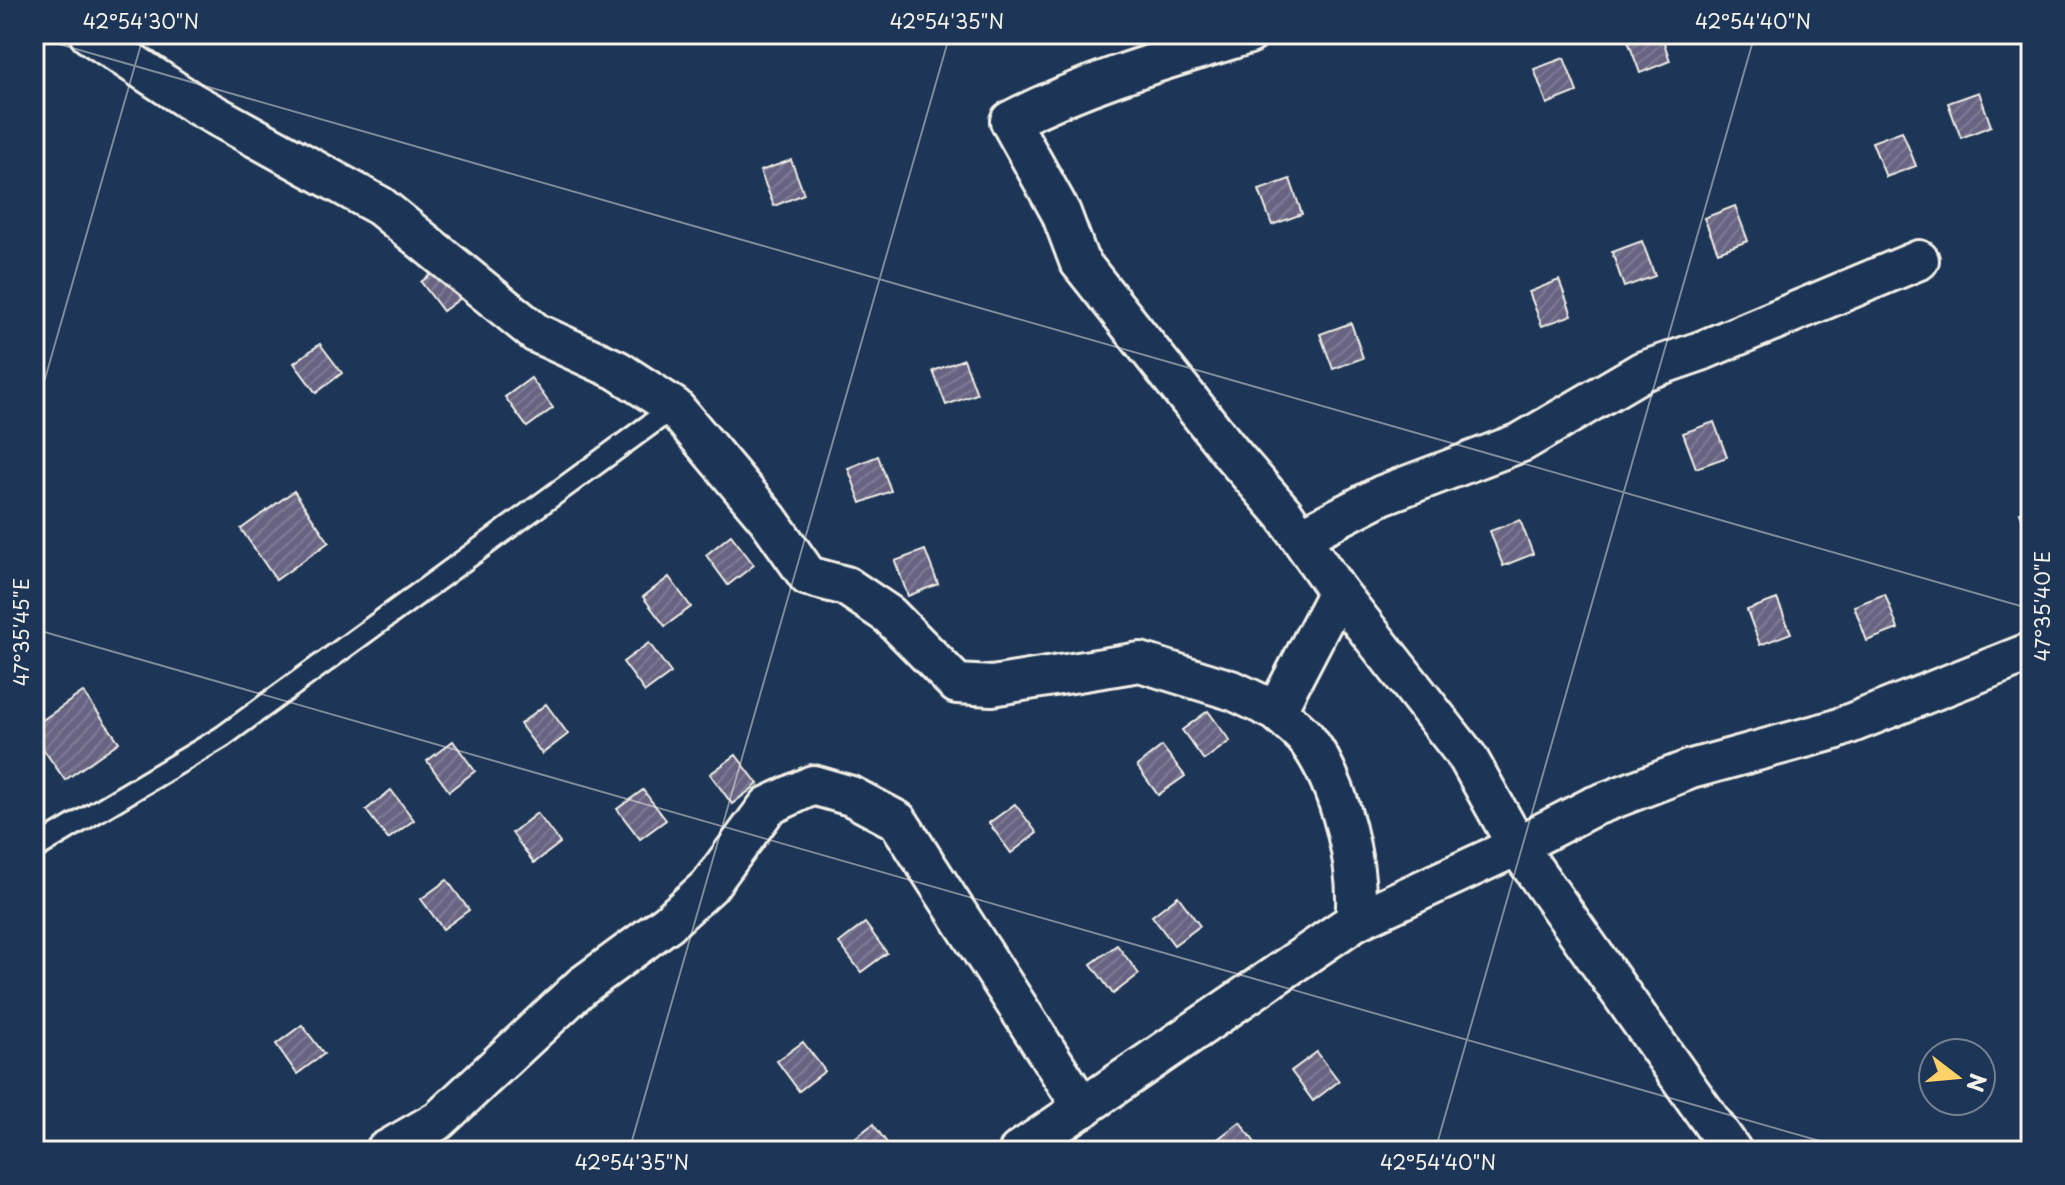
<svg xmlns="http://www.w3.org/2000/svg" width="2065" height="1185" font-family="'Playpen Sans',sans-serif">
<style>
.building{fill:url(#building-hatch);stroke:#f4f1e8;stroke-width:2}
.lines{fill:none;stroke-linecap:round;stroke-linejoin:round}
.lane-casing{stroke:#f4f1e8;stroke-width:26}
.street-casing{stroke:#f4f1e8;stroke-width:44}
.lane{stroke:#1d3557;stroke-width:20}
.street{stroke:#1d3557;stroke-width:38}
.ticks{fill:none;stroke:#f4f1e8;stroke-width:2;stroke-opacity:0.45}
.neatline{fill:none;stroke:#f4f1e8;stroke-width:3}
.ticks-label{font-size:20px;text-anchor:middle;fill:#f4f1e8}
</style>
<defs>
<pattern id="building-hatch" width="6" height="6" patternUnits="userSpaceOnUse" patternTransform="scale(2)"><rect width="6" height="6" fill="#676482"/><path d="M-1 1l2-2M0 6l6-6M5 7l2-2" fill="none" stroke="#7d7b94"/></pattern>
</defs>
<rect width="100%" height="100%" fill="#1d3557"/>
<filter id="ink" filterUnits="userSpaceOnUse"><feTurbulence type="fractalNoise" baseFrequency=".0125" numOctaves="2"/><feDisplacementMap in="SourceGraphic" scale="16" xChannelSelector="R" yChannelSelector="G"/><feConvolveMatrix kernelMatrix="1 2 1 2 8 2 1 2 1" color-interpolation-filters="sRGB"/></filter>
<g filter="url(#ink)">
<g class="building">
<path d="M1638 34H1661L1670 61 1640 73 1627 38Z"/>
<path d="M1564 58 1577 92 1547 104 1534 69Z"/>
<path d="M1979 92 1991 126 1961 138 1948 103Z"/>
<path d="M1902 131 1916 166 1886 177 1872 142Z"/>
<path d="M791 160 804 194 774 206 760 171Z"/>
<path d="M1290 179 1302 214 1272 225 1259 190Z"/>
<path d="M1735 206 1748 241 1718 252 1704 218Z"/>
<path d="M1642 241 1655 276 1624 287 1612 252Z"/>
<path d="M447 262 469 292 443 311 421 282Z"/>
<path d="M1559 280 1572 315 1542 326 1529 292Z"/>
<path d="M1351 323 1363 358 1333 369 1320 334Z"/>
<path d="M320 344 342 373 316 393 294 363Z"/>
<path d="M964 359 977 394 946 405 933 371Z"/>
<path d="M531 378 553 408 527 427 505 397Z"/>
<path d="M1714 422 1727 457 1696 468 1683 433Z"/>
<path d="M878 456 891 491 861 503 848 468Z"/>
<path d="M294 491 329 542 276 580 241 529Z"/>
<path d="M2031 508V541L2020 512Z"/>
<path d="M1520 520 1533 554 1503 566 1490 531Z"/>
<path d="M731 535 754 565 728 585 706 555Z"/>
<path d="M925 550 938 584 908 596 895 561Z"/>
<path d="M669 577 691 607 665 626 643 597Z"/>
<path d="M1885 594 1898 629 1867 641 1854 606Z"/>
<path d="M1777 599 1791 633 1760 645 1747 610Z"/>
<path d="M649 643 671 673 645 692 623 662Z"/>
<path d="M83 692 119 742 65 780 34 736V726Z"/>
<path d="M546 704 568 734 542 754 520 724Z"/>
<path d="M1208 711 1230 741 1204 760 1182 730Z"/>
<path d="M453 741 475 771 449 791 427 761Z"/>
<path d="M1162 746 1185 776 1158 795 1137 766Z"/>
<path d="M736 755 758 784 732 804 710 774Z"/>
<path d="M391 790 414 820 388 839 366 810Z"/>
<path d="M643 790 666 820 640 839 617 809Z"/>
<path d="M1015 804 1037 833 1011 853 989 823Z"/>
<path d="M537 813 560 843 534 863 512 833Z"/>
<path d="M447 880 469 910 443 929 421 899Z"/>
<path d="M1178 896 1200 926 1174 945 1152 916Z"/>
<path d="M865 923 887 953 861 972 839 943Z"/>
<path d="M1117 945 1139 974 1113 994 1091 964Z"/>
<path d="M302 1025 324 1054 297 1074 276 1044Z"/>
<path d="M803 1042 825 1071 799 1091 777 1061Z"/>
<path d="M1317 1052 1339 1081 1313 1101 1291 1071Z"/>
<path d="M1240 1122 1261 1151H1221L1214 1142Z"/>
<path d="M873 1124 893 1151H852L847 1144Z"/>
</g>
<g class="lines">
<g class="lane-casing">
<path id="lane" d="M34 849 222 737 674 407"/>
</g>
<g class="street-casing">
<g id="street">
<path d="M89 34 193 103 380 206 536 333 617 370 674 407 768 519 808 576 846 586 889 615 957 684 992 686 1140 662 1234 691 1276 711 1338 592"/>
<path d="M1249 34C1167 59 1086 82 1010 121L1061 213 1079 261 1232 454 1284 514 1338 592 1468 758 1517 846 1732 1151"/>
<path d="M1301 537 1382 495 1522 442 1643 371 1701 351 1919 260"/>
<path d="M1355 921 1517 846 1592 807 1691 769 1834 730 2031 652"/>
<path d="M385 1151 439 1120 582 986 668 923 709 886 768 806 813 785 851 796 898 821 1083 1108"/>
<path d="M1019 1151 1355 921C1361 869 1340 784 1308 741 1300 730 1287 721 1276 711"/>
</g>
</g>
<use href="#lane" class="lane"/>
<use href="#street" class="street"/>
</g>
</g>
<path class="ticks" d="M34 37 2031 609M34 417 144 34M34 629 1855 1151M629 1151 950 34M1435 1151 1755 34"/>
<rect width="2065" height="1185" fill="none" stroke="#1d3557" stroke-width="88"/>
<g transform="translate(1957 1077) rotate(106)"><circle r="38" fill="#1d3557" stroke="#738091" stroke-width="2"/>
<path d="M0-6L14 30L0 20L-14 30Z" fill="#ffd166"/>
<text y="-12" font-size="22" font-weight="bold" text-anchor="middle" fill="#f4f1e8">N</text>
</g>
<rect x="44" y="44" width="1977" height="1097" class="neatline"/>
<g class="ticks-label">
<text x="141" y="29">42°54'30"N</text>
<text x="947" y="29">42°54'35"N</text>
<text x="1753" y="29">42°54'40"N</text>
<text transform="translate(2043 606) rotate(-90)" y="7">47°35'40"E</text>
<text transform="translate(22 632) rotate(-90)" y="7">47°35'45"E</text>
<text x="632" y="1170">42°54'35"N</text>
<text x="1438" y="1170">42°54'40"N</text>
</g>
</svg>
